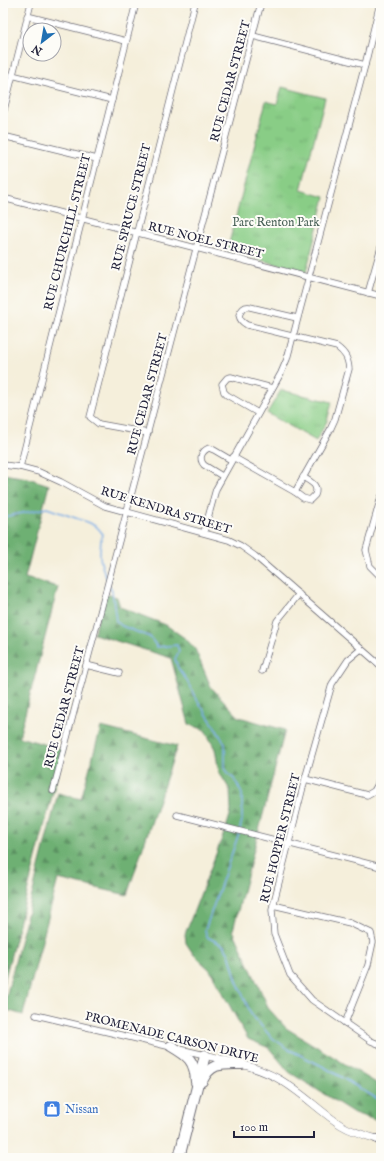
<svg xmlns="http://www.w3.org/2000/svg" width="384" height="1161" font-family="'IM FELL English',serif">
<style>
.grass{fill:url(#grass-tufts);stroke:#567860}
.forest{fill:url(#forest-firs);stroke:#486957}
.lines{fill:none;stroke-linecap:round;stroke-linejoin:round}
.stream{stroke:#7baee7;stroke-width:1.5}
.minor-casing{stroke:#6c6a73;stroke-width:7}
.tertiary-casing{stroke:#6c6a73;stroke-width:8}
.secondary-casing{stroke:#6c6a73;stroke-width:10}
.motorway-casing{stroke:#6c6a73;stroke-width:12}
.minor{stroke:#fff;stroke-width:5.5}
.tertiary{stroke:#fff;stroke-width:7}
.secondary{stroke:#fff;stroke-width:8}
.motorway{stroke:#fff;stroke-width:10}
.labels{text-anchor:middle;stroke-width:4;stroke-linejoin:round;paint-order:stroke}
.street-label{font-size:12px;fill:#22223b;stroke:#fdfcf7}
.park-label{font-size:12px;fill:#465e55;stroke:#fdfcf7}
.shop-label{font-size:12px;fill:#366cbe;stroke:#fdfcf7;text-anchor:start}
</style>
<defs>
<pattern id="grass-tufts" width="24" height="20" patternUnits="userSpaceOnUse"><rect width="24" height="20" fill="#89cd86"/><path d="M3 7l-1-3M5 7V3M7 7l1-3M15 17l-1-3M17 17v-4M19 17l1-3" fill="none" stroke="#76b075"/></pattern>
<pattern id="forest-firs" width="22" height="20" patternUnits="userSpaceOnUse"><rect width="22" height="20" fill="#6eb073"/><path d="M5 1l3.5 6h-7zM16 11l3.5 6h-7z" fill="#5a8f60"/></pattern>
</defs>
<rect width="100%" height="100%" fill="#fdfcf7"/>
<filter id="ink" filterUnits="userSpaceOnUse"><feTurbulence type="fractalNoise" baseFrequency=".025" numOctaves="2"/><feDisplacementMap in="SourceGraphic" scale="8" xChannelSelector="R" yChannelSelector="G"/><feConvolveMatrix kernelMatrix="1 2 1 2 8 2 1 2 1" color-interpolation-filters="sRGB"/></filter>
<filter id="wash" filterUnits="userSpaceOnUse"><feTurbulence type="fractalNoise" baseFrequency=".012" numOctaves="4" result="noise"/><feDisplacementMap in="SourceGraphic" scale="16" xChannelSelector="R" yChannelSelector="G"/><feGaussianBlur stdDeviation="0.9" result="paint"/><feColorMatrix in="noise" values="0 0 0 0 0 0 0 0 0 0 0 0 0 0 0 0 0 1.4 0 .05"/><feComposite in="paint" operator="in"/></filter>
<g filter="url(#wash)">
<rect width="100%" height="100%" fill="#f5efdb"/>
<g class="grass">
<path d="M282 87 325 98 301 190 325 197 306 272 227 251 266 101 277 104Z"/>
<path d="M281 390 332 402 327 421 316 441 267 413Z"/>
</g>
<g class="forest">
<path d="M3 474 28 478 49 485 25 578 58 587 19 737 64 750 3 986Z"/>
<path d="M105 594 117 597 120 607 166 625 186 639 195 649 211 687 239 717 285 730 233 930 269 1009 286 1028 381 1086V1122L354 1113 289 1072 269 1048 248 1039 210 970 194 955 186 943 185 934 226 828 231 812 230 790 219 772 215 749 205 730 189 724 171 658 94 634Z"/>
<path d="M101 727 177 746 127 895 58 879 23 1015 3 1009 58 793 81 799Z"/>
</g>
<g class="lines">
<g class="stream">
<path d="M3 517 47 508 90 523 98 528 102 533C99 554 98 559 107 579"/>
<path d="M109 585 112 590 116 621 122 626 150 637 157 647 177 645 179 651 175 659 178 668 186 679 194 695 213 724 225 744V767L228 773 235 780 242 794V820L240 829"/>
<path d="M239 833 205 930 207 937 223 945 229 954 237 981 251 1014 271 1037 290 1050 324 1067 381 1101"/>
</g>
</g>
</g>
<g filter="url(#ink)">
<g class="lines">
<g class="minor-casing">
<g id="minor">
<path d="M27 16 126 41"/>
<path d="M253 36 365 65"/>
<path d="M12 75 112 100"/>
<path d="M3 114 31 3"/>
<path d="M3 136 97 159"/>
<path d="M3 198 381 296"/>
<path d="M368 293 381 247"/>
<path d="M258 413 227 395 224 392 222 384 227 378 231 377 272 388"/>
<path d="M148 433 99 424 90 417 195 3"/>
<path d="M233 457 295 492 330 430 335 419 349 369C348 358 345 353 337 347L247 325C242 322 240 320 239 315 242 309 244 306 250 307L297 318"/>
<path d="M3 465 20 467 39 472 61 482 105 506 229 540 241 546 255 556 381 666"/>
<path d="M20 467 136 3"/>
<path d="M222 476 204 465C198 458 202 451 209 448L214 450 231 460"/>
<path d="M295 492 303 498 310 500 315 495C319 485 311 482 303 477"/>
<path d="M381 497 366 550 370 566 381 577"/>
<path d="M204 532 216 489 281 373 287 359 365 65 380 3"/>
<path d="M361 649 348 660 332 684 305 779 272 910 274 934 290 975 312 1000 371 1041 381 1045"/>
<path d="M86 665 119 673"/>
<path d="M262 671 277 621 299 594"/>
<path d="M305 779 367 795 374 791 378 784 381 756"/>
<path d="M53 791 261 3"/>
<path d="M177 815 381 867"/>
<path d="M273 905 350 923 371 933 373 942 368 965 345 1023"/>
<path d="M36 1015 205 1055"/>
</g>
</g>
<g class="tertiary-casing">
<path id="tertiary" d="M205 1055C229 1061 255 1066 277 1078 301 1091 319 1111 341 1125 354 1133 367 1136 381 1140"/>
</g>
<g class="secondary-casing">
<path id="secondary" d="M377 1139 381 1141"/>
</g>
<g class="motorway-casing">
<g id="motorway">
<path d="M171 1046C188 1056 195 1060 196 1082"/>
<path d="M202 1081C211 1062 222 1064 242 1064"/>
<path d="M179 1158 205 1055"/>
</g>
</g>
<use href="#minor" class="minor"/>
<use href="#tertiary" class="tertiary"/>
<use href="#secondary" class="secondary"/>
<use href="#motorway" class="motorway"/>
</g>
</g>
<defs>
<g id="shop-square" transform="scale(0.9)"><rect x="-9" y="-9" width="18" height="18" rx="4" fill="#3f7fe0" stroke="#fdfcf7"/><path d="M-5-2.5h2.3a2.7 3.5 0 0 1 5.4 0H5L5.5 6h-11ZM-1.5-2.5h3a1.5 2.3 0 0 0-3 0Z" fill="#fff"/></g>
</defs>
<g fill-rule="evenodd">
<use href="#shop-square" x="52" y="1109"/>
</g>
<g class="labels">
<g class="street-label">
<text transform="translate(230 81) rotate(-75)" y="4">RUE CEDAR STREET</text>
<text transform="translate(131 207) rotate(-76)" y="4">RUE SPRUCE STREET</text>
<text transform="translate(67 232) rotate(-76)" y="4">RUE CHURCHILL STREET</text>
<text transform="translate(206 240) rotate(14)" y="4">RUE NOEL STREET</text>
<text transform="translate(147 394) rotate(-75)" y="4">RUE CEDAR STREET</text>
<text transform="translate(166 510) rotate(17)" y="4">RUE KENDRA STREET</text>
<text transform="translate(64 707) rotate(-75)" y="4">RUE CEDAR STREET</text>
<text transform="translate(280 838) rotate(-76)" y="4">RUE HOPPER STREET</text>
<text transform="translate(172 1037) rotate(14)" y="4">PROMENADE CARSON DRIVE</text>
</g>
<g class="park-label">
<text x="276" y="226">Parc Renton Park</text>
</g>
<g class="shop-label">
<text x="65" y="1113">Nissan</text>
</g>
</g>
<rect width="384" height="1161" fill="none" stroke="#fdfcf7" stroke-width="16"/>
<g transform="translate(42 42) rotate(211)"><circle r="19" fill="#fdfcf7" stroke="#a5a5ac"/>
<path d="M0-3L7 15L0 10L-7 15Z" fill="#1f6fb2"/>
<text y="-6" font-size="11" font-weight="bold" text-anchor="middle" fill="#22223b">N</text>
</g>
<path d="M234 1131v6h80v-6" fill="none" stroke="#22223b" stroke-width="2"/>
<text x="240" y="1131" font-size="12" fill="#22223b" stroke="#fdfcf7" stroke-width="3" paint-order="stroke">100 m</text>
</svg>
